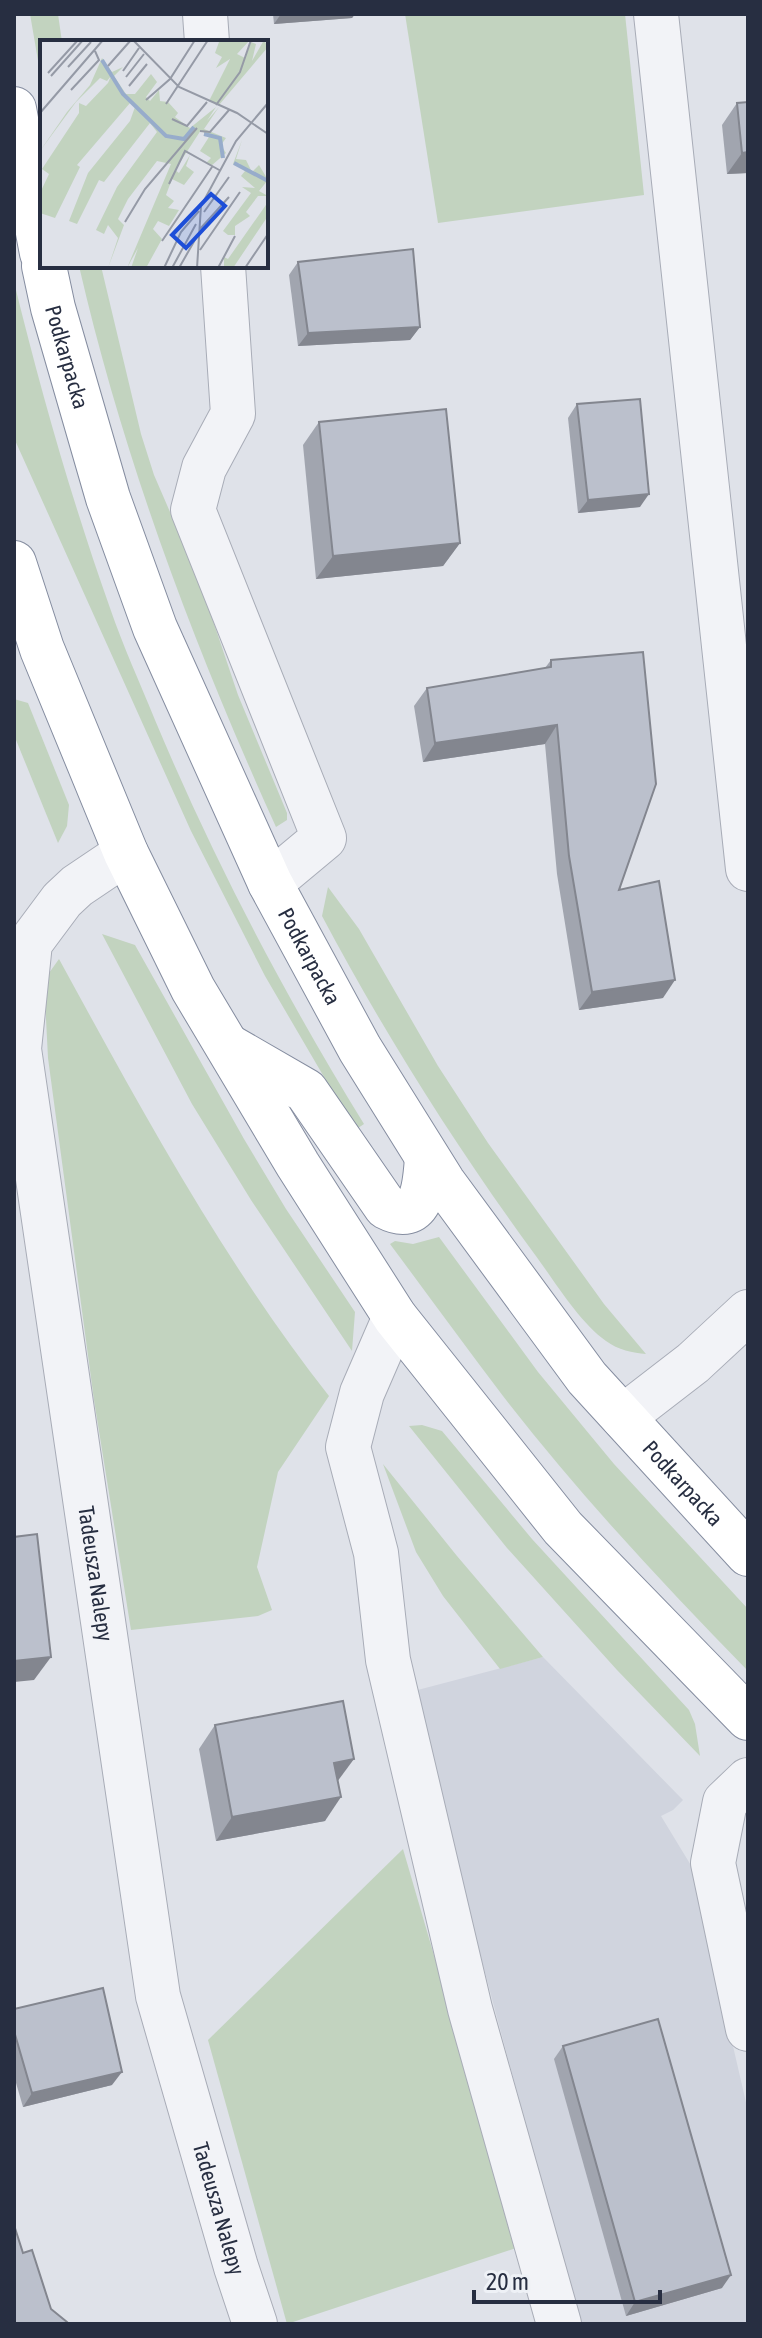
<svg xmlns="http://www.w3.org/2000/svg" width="762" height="2338" font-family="'Asap Condensed',sans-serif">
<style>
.built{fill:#d0d4de}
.green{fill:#c2d3bf}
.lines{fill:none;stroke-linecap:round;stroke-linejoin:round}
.minor-casing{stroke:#a8acb7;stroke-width:46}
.highway-casing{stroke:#858da0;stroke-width:46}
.minor{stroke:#f2f3f7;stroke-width:44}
.highway{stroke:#fff;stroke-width:44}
.wall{fill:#a1a5af}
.shaded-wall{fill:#83868f}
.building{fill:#bbc0cc;stroke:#83868f;stroke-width:2}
.labels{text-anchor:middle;stroke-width:6;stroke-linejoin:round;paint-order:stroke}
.street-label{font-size:22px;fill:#272e41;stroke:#eef1f6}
.inset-river{fill:none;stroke:#97accb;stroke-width:4}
.inset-road{fill:none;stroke:#959aa6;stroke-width:2}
.view{fill:#1d4ed8;fill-opacity:0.15;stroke:#1d4ed8;stroke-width:4}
.inset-edge{fill:none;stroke:#272e41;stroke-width:4}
</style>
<rect width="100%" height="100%" fill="#dfe2e9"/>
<path class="built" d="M543 1657 683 1800 673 1810 661 1816 698 1877 699 1899 748 2111V2324H579L410 1692Z"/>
<g class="green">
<path d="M30 14H58L62 42H42V84Z"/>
<path d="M405 14H625L644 195 438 223Z"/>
<path d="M79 266H101L141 434 154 475 199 579 238 695 287 813V820L276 827C194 646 124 461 79 266Z"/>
<path d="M14 282C41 392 72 501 110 608 123 646 140 683 155 720 214 861 284 994 364 1124L355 1130 265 976 191 831 14 438Z"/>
<path d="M14 699 28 703 69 805 67 826 58 843 14 735Z"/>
<path d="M328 887 359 929 438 1066 488 1143 604 1304 646 1354C633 1353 618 1350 606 1341 578 1321 554 1280 533 1252 455 1145 384 1033 322 916Z"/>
<path d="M102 934 135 945 244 1139 286 1209 355 1312 352 1351 251 1200 192 1104Z"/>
<path d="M59 959C141 1109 223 1261 329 1396L278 1472 257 1567 272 1610 258 1616 131 1630 94 1400 48 1058 44 980Z"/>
<path d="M439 1237 538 1372 614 1464 748 1609V1671C662 1583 578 1493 503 1396 465 1346 428 1295 390 1244L395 1241 413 1244Z"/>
<path d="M422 1425 442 1431 532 1539 689 1710 695 1724 700 1756 617 1670 507 1548 409 1426Z"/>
<path d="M383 1464 457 1556 543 1657 500 1669 443 1596 416 1552Z"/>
<path d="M403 1849 519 2247 287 2324 208 2040Z"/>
</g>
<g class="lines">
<g class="minor-casing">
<g id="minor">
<path d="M205 14 207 42"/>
<path d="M656 14 748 869"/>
<path d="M223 266 233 414 204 468 193 510 324 838 270 883"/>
<path id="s1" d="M126 853 77 886 62 900 30 943 19 1049 158 1996 236 2267 255 2324"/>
<path d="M395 1317 362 1393 348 1447 376 1553 388 1660 470 2009 559 2324"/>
<path d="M623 1417 693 1363 748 1312"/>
<path d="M748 1780 725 1802 713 1863 748 2029"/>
</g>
</g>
<g class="highway-casing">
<g id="highway">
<path d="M14 109 42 253"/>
<path id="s2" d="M44 266 53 308 108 498 155 628 270 883 360 1049 443 1182 587 1378 748 1554"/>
<path d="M14 563 42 649 126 853 193 989 298 1165 395 1317 563 1528 748 1718"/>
<path d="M228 1046 306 1091 386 1207C424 1227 425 1182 427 1158"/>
</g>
</g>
<use href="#minor" class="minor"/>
<use href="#highway" class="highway"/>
</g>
<g class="wall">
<path d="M273 14H355L352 18 274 24Z"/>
<path d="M748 102V173L727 174 722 125 737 103Z"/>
<path d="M298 262 420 327 410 340 298 346 289 275Z"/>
<path d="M577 404 640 507 578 513 568 418Z"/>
<path d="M319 422 460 543 443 566 316 579 303 445Z"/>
<path d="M551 660 619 890 663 998 579 1010 557 874 545 744 423 762 414 706 427 688 545 668Z"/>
<path d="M215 1725 338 1781 325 1821 216 1841 199 1749Z"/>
<path d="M14 2009 112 2085 23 2107 14 2076Z"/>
<path d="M563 2046 722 2288 626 2316 554 2059Z"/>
</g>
<g class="shaded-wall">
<path d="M281 14H355L352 18 274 24Z"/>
<path d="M748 152V173L727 174 742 153Z"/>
<path d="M420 327 410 340 298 346 308 333Z"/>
<path d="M649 494 640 507 578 513 588 500Z"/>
<path d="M460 543 443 566 316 579 333 556Z"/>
<path d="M557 725 545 744 423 762 435 743Z"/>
<path d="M675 980 663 998 579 1010 592 992Z"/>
<path d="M51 1657 34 1680 14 1682V1661Z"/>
<path d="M354 1759 337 1782 334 1763Z"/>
<path d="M341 1797 325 1821 216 1841 232 1817Z"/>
<path d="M122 2072 112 2085 23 2107 32 2093Z"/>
<path d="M731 2275 722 2288 626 2316 635 2302Z"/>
</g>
<g class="building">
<path d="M748 102V152L742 153 737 103Z"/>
<path d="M413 249 420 327 308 333 298 262Z"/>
<path d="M640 399 649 494 588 500 577 404Z"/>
<path d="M446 409 460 543 333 556 319 422Z"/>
<path d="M643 652 656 784 619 890 659 881 675 980 592 992 569 856 557 725 435 743 427 688 551 667V660Z"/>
<path d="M37 1534 51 1657 14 1661V1537Z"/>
<path d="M343 1701 354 1759 334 1763 341 1797 232 1817 215 1725Z"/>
<path d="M103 1988 122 2072 32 2093 14 2031V2009Z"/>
<path d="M658 2019 731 2275 635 2302 563 2046Z"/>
<path d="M14 2225 23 2253 32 2250 51 2309 67 2322 66 2324H14Z"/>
</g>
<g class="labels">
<g class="street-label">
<text dy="8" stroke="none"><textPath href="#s2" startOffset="94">Podkarpacka</textPath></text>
<text dy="8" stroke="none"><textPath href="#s2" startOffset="742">Podkarpacka</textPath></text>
<text dy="8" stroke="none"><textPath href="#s2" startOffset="1390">Podkarpacka</textPath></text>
<text dy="8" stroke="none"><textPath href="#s1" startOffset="770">Tadeusza Nalepy</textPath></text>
<text dy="8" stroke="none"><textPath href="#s1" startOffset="1418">Tadeusza Nalepy</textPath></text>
</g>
</g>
<g transform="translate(40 40)">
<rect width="228" height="228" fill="#dfe2e9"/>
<path d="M210 0 197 14 205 18 211 2 216 4 212 21 224 0 228 7 179 65 169 61 190 19 176 28 182 17 175 13 179 2ZM62 18 72 32 83 27 74 36 86 54H95L111 34 117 42 106 57 110 61 119 50 120 61 128 62 138 73 135 77 150 88 176 67 135 130 139 133 150 115 146 126 154 132 144 145 132 139 126 155 134 161 128 168 139 170 129 186 118 181 113 189 122 199 106 228H91L98 208 87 228 131 124 117 121 88 159 78 179 84 185 68 228 78 198 68 185 64 194 56 190 77 147 117 92 110 83 64 142 59 140 37 184 29 181 48 133 90 81 95 67 90 63 37 125 40 127 15 178 0 173V153L9 134 2 129 39 73V63L46 66 68 43 71 36 67 41 60 38 36 62 0 111 27 72 50 45ZM179 67 164 89 186 98 181 105 186 113 171 126 166 123 171 118 160 111 169 97 160 89ZM202 100 196 119 206 120 212 132 219 125 228 140 219 151 228 156H218L206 172 210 176 195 186V195H188L183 191 211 153 202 147 215 148 201 136 205 131 199 123 193 124ZM228 162V176L193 228H184V217L188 219Z" fill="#c2d3bf"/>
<path class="inset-river" d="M62 20 83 54 126 96 144 99 154 87M164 94 180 98 183 118M194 123 228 141"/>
<path class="inset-road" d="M93 0 139 47 197 73 228 94M68 26 91 0M28 27 51 2M83 31 99 8M8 33 38 0M11 36 43 0M86 37 104 14M89 46 107 24M31 50 59 20 55 11M106 60 130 39 155 0M126 64 168 0M176 65 200 32 211 0M0 73 63 0M132 79 147 86 167 62M160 91 170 92 189 70M129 144 145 111 181 131M164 172 189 137M85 182 105 149 157 88M160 189 189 157M122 201 172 127M160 210 200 152M124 228 141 192 159 171M132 228 156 184M139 228 156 198M157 228 161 166 196 101 228 63M178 228 195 196M205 228 228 194"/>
<path class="view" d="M171 154 185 166 146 208 132 195Z"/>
<rect width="228" height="228" class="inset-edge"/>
</g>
<rect width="762" height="2338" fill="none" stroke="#272e41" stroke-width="32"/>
<path d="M474 2290v12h186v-12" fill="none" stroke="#272e41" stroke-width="4"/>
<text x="486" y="2290" font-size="24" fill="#272e41" stroke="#eef1f6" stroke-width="6" paint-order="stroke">20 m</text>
</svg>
